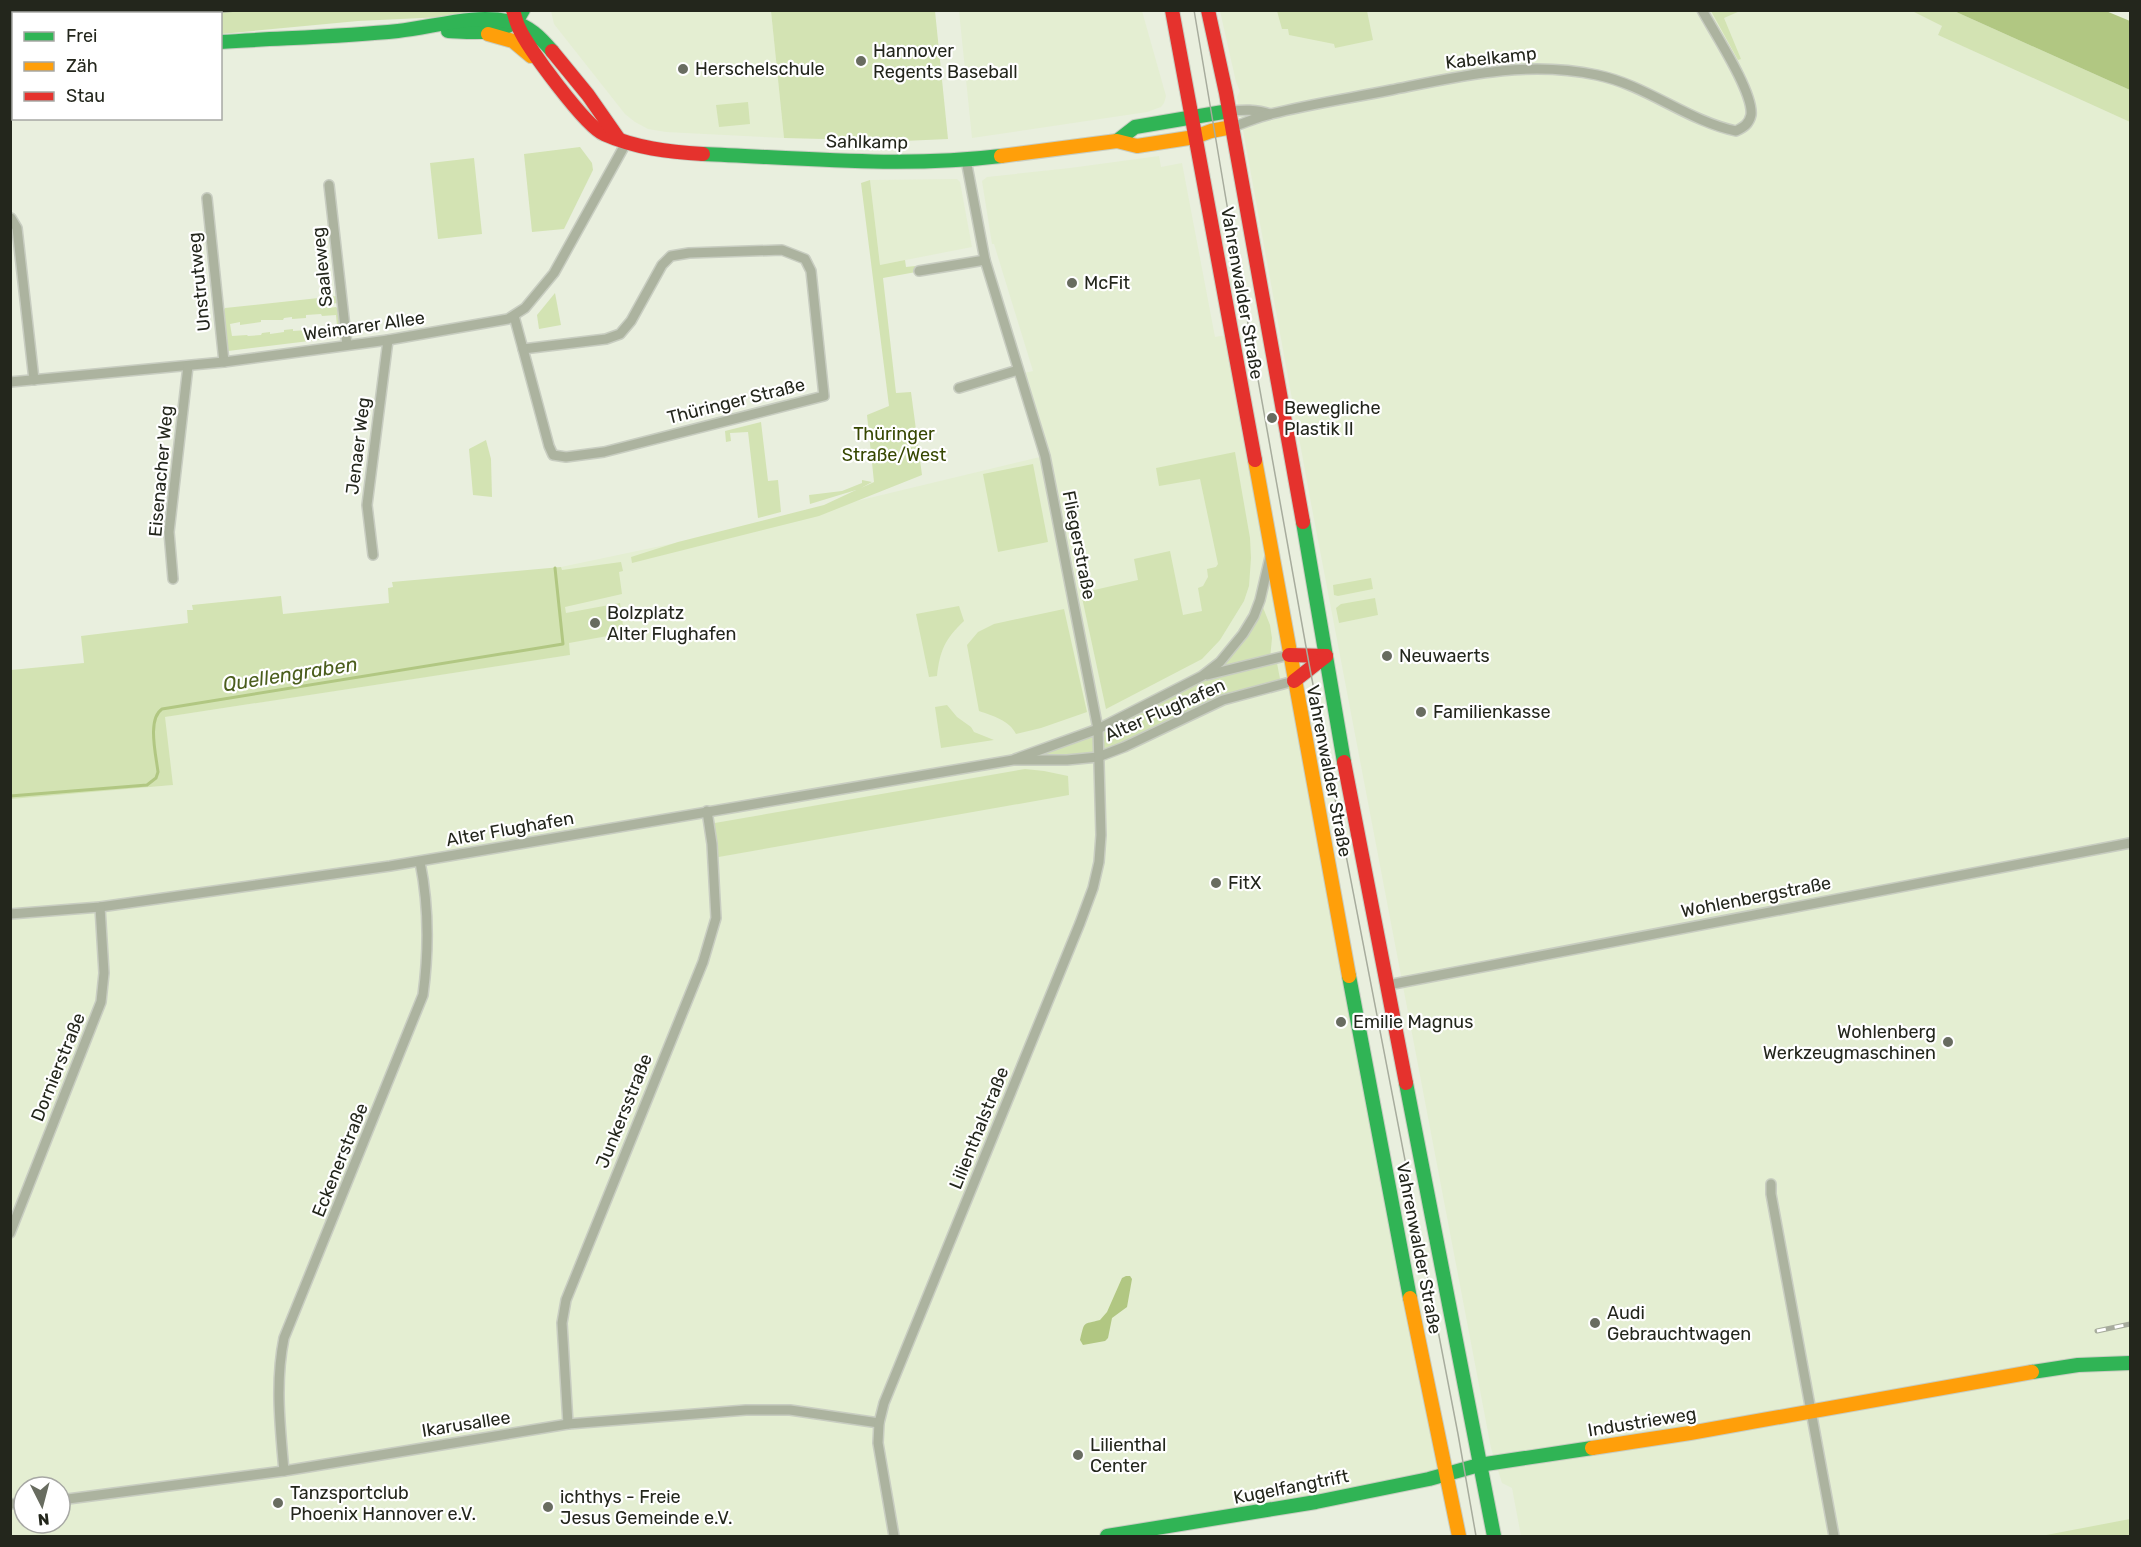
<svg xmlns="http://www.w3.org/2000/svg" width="2141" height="1547" font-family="Rubik,sans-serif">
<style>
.built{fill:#e4eed2;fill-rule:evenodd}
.green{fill:#d3e3b3;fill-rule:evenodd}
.water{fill:#b1c782}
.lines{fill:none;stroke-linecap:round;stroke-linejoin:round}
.stream{stroke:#b1c782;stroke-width:3}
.street-casing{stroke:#c8cdc1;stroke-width:12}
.fast-casing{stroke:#c8cdc1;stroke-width:16}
.slow-casing{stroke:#c8cdc1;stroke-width:16}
.jam-casing{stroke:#c8cdc1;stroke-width:16}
.street{stroke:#acb39f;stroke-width:9}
.fast{stroke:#30b455;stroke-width:14}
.slow{stroke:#ff9f0a;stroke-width:14}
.jam{stroke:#e5322d;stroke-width:14}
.tram{stroke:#a7ac9d;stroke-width:1.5}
.rail-casing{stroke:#a7ac9d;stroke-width:5}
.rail{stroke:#fff;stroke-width:3;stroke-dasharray:9;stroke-linecap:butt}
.poi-dot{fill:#686c60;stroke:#fff;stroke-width:2}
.labels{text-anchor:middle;stroke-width:4.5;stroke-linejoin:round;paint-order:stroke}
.poi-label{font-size:18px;fill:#23261c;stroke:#fff;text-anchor:start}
.street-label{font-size:18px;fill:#23261c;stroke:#fff}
.park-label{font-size:18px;fill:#364700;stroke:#fff}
.water-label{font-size:20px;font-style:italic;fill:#4b5e1d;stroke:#fff}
</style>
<rect width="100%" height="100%" fill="#e9efde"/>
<g class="built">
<path d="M551 11H771L784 138 666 132 648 129 635 122 625 114 554 24Z"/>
<path d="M959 11H1142L1166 96 1164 103 1161 107 1147 112 972 138Z"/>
<path d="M1220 11H1912L1942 26 1938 35 2130 122V1536H1521L1512 1488 1502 1483 1491 1448 1310 498 1237 97 1240 91 1236 82Z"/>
<path d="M1159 156 1161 167 1182 163 1215 337 1232 334 1445 1475 1107 1536H11V799L173 785 164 717 569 655 561 567 732 531 1044 456 1020 374 1033 371 994 244H992L982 181 987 177 1070 168ZM24 1487H60V1523H24Z"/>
<path d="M957 179 960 182 972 247 880 265 870 180Z"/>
</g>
<g class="green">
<path d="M11 11H485L464 16 358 21 221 34 220 14H14L13 46H11Z"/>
<path d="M771 11H935L948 139 903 141 784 138Z"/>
<path d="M1277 11H1367L1373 40 1335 48 1334 44 1289 35 1288 29H1282Z"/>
<path d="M1711 11H1740L1724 18 1741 59 1738 60Z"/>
<path d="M1912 11H1954L2130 90V122L1938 35 1942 26Z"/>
<path d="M748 102 750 124 719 127 716 105Z"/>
<path d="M580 147 592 163 593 170 564 229 532 232 524 154Z"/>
<path d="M474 158 482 234 438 239 430 163Z"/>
<path d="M870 180 880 265 905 260 906 267 915 266 916 272 883 278 896 393 911 392 922 475 819 516 632 563 631 557 678 542 824 505 856 490 810 504 809 495 842 491 862 483V480L872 482 861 488 874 482 867 415 889 406 861 183Z"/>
<path d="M555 293 561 325 539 329 537 315Z"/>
<path d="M337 296 338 303 328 304V308L336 307 339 310 342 337 228 351 223 311 225 308ZM321 314 322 316 336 315 337 326 307 328V330L293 331V329L284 330V332L270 334V332L262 333 261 335 248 336 247 335 232 336 230 324 240 322V325L261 322V320H283L284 318 292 317V319L306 318V315Z"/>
<path d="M761 422 768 481 778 480 781 512 758 518 748 432 730 433 731 441 726 442 725 431Z"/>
<path d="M486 440 491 459 492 497 473 495 469 449Z"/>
<path d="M1235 452 1250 538 1251 558 1249 586 1244 601 1220 640 1202 659 1106 709 1081 593 1138 580 1134 559 1170 551 1183 615 1202 611 1198 588 1203 586 1208 577 1207 569 1216 567 1218 564 1200 479 1159 486 1156 468Z"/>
<path d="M1033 464 1048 542 998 552 983 474Z"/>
<path d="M621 562 623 571 619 572 622 594 565 607 566 613 620 603 624 633 569 643 570 655 165 717 173 785 11 799V670L84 663 81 636 188 623 187 610H193L192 605 281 596 283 614 389 603 388 588 393 587 392 582 561 567 562 570Z"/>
<path d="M1371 578 1373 589 1338 596 1334 595 1333 585Z"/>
<path d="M1375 598 1378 615 1339 623 1336 608 1341 604Z"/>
<path d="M1260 600 1270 625 1272 638 1270 659 1276 658 1281 684 1223 700 1098 757 1032 760 1038 749 1072 738 1220 662Z"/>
<path d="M959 606 964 621C945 639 940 650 937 676L929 677 916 614Z"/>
<path d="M1064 609 1087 712 1041 728 1016 734C1009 720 993 716 979 711L967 645 978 632 994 624Z"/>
<path d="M947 705 957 717 971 727 974 732 994 740 941 748 935 707Z"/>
<path d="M1025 769 1044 771 1068 776 1069 795 713 858 709 824Z"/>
<path d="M2130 1519V1536H2041Z"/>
</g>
<g class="water">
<path d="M1954 11H2106L2130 21V90Z"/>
<path d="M1126 1276H1130L1132 1279 1127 1307 1112 1318 1108 1338 1105 1341 1083 1345 1080 1340C1085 1320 1082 1325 1100 1320L1107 1312 1122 1278Z"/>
</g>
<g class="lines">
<path class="stream" d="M10 796 147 785 156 778 158 772C156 755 147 719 162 709L563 644 555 568"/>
<g class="street-casing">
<g id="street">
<path d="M1229 111C1243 110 1256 109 1270 114"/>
<path d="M1232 127C1245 123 1257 117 1271 114 1310 104 1351 98 1391 90 1461 76 1526 60 1597 75 1646 85 1688 121 1736 131 1744 127 1749 124 1751 115 1754 93 1714 32 1702 10"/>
<path d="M329 185 347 345"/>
<path d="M207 198 224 362"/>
<path d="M11 218 17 228 34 380"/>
<path d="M782 250 805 259 811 271 824 396 604 452 566 457 553 455 549 446 523 349 606 339 620 334 631 321 662 265 671 256 689 253Z"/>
<path d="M919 271 985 260"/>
<path d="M514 316 523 349"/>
<path d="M10 382 224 362 388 340 508 319 525 308 554 273 626 143"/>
<path d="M959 388 1018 370"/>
<path d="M373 555 367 505 388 340"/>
<path d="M173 579 169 532 188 366"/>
<path d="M1207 675 1289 655"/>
<path d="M1015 759 1098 729 1202 676 1220 662 1243 634 1254 616 1260 600 1270 557"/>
<path d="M10 914 100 907 390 866 1013 760H1067L1098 757 1124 747 1223 700 1294 681"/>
<path d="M1388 985 2130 843"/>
<path d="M1771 1184V1194L1834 1536"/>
<path d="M10 1233 101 1002 104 973 100 907"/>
<path d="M568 1424 562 1323 566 1300 703 962 716 918 712 844 707 811"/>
<path d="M284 1471C280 1426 275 1382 284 1338L423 995C429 950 429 906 420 862"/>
<path d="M60 1500 284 1471 568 1424 746 1410H790L879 1423"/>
<path d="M10 1504 24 1503"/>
<path d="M894 1536 878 1443 879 1423 884 1403 1080 923 1093 888 1099 862 1101 835 1098 729 1045 456 985 260 966 160"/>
</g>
</g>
<g class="fast-casing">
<g id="fast">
<path d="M448 31C474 32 510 38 523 10"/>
<path d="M220 42C279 38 339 37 398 31 435 27 475 13 512 22 529 26 540 37 552 51"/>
<path d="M1117 141 1135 127 1229 111"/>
<path d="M703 154C802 158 902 168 1001 156"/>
<path d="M1303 522 1344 762"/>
<path d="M1349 976 1410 1298"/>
<path d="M1406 1083 1494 1536"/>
<path d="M2032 1372 2078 1365 2130 1363"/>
<path d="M1107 1536 1316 1502 1429 1479 1479 1465 1592 1448"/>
</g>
</g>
<g class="slow-casing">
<g id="slow">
<path d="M488 34 513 41 531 56"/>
<path d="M10 54H14"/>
<path d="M1001 156 1117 141 1137 146 1195 137 1211 131 1232 127"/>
<path d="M1255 460 1349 976"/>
<path d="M1410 1298 1459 1536"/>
<path d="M1592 1448 1690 1433 2032 1372"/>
</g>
</g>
<g class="jam-casing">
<g id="jam">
<path d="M513 10C515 16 516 22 519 28 527 47 586 127 604 134 636 148 668 152 703 154"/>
<path d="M1172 10 1255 460"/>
<path d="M1208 10 1226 93 1303 522"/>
<path d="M552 51 588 95 618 138"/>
<path d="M1289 655 1326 656"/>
<path d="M1294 681 1326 656"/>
<path d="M1344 762 1406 1083"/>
</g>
</g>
<use href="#street" class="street"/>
<use href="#fast" class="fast"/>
<use href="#slow" class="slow"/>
<use href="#jam" class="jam"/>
<g class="tram">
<path d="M1194 10 1231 229 1310 669 1458 1434 1476 1536"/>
<path d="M107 14 159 10"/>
<path d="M199 14 248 10"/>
<path d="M10 19H14"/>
</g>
<g class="rail-casing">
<path id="rail" d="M2097 1331 2130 1324"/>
</g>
<use href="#rail" class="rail"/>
</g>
<g class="poi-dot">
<circle cx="861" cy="61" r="6"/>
<circle cx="683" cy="69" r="6"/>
<circle cx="1072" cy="283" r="6"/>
<circle cx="1272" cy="418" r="6"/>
<circle cx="595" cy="623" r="6"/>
<circle cx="1387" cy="656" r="6"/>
<circle cx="1421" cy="712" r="6"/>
<circle cx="1216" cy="883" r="6"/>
<circle cx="1341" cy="1022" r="6"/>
<circle cx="1948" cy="1042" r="6"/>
<circle cx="1595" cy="1323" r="6"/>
<circle cx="1078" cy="1455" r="6"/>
<circle cx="278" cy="1503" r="6"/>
<circle cx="548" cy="1507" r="6"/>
</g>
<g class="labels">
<g class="poi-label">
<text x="873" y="57">Hannover<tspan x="873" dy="21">Regents Baseball</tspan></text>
<text x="695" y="75">Herschelschule</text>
<text x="1084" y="289">McFit</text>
<text x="1284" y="414">Bewegliche<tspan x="1284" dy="21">Plastik II</tspan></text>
<text x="607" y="619">Bolzplatz<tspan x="607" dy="21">Alter Flughafen</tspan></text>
<text x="1399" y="662">Neuwaerts</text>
<text x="1433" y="718">Familienkasse</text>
<text x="1228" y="889">FitX</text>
<text x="1353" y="1028">Emilie Magnus</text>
<text x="1936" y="1038" text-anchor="end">Wohlenberg<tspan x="1936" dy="21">Werkzeugmaschinen</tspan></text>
<text x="1607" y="1319">Audi<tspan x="1607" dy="21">Gebrauchtwagen</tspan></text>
<text x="1090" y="1451">Lilienthal<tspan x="1090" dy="21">Center</tspan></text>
<text x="290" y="1499">Tanzsportclub<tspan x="290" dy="21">Phoenix Hannover e.V.</tspan></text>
<text x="560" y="1503">ichthys - Freie<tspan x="560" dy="21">Jesus Gemeinde e.V.</tspan></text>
</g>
<g class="street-label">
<text transform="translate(1491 58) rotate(-6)" y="6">Kabelkamp</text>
<text transform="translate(867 142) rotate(1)" y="6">Sahlkamp</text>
<text transform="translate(322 267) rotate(-96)" y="6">Saaleweg</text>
<text transform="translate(199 282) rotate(-96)" y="6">Unstrutweg</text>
<text transform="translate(1242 293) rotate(80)" y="6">Vahrenwalder Straße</text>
<text transform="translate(364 326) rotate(-8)" y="6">Weimarer Allee</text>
<text transform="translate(736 401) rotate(-14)" y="6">Thüringer Straße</text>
<text transform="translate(358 446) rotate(-83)" y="6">Jenaer Weg</text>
<text transform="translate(161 471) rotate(-85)" y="6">Eisenacher Weg</text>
<text transform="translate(1079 545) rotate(79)" y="6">Fliegerstraße</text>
<text transform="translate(1165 710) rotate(-24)" y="6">Alter Flughafen</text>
<text transform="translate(1329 771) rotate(79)" y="6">Vahrenwalder Straße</text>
<text transform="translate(510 829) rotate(-10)" y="6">Alter Flughafen</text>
<text transform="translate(1756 897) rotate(-11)" y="6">Wohlenbergstraße</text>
<text transform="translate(58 1067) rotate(-68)" y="6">Dornierstraße</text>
<text transform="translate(624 1111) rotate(-68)" y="6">Junkersstraße</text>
<text transform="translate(979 1128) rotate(-68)" y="6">Lilienthalstraße</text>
<text transform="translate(340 1160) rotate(-68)" y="6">Eckenerstraße</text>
<text transform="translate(1419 1248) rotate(79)" y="6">Vahrenwalder Straße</text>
<text transform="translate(1642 1422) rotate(-9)" y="6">Industrieweg</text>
<text transform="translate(466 1424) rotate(-9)" y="6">Ikarusallee</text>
<text transform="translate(1291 1487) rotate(-11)" y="6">Kugelfangtrift</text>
</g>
<g class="park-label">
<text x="894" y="440">Thüringer<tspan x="894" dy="21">Straße/West</tspan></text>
</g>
<g class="water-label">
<text transform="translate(290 674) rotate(-9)" y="7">Quellengraben</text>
</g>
</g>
<rect width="2141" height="1547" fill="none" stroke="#23261c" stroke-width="24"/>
<rect x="12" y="12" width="210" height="108" fill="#ffffff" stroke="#a7a8a4" stroke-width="1.5"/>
<rect x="24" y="32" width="30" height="9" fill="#30b455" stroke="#a7a8a4" stroke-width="1.5"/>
<text x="66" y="42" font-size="18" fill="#23261c">Frei</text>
<rect x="24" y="62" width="30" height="9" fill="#ff9f0a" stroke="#a7a8a4" stroke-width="1.5"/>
<text x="66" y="72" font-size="18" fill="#23261c">Zäh</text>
<rect x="24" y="92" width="30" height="9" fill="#e5322d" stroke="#a7a8a4" stroke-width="1.5"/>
<text x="66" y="102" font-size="18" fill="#23261c">Stau</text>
<g transform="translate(42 1505) rotate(174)"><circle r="28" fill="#ffffff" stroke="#a7a8a4" stroke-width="1.5"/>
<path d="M0-4.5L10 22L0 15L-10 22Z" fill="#686c60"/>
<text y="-9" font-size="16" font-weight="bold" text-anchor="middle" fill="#23261c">N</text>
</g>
</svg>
